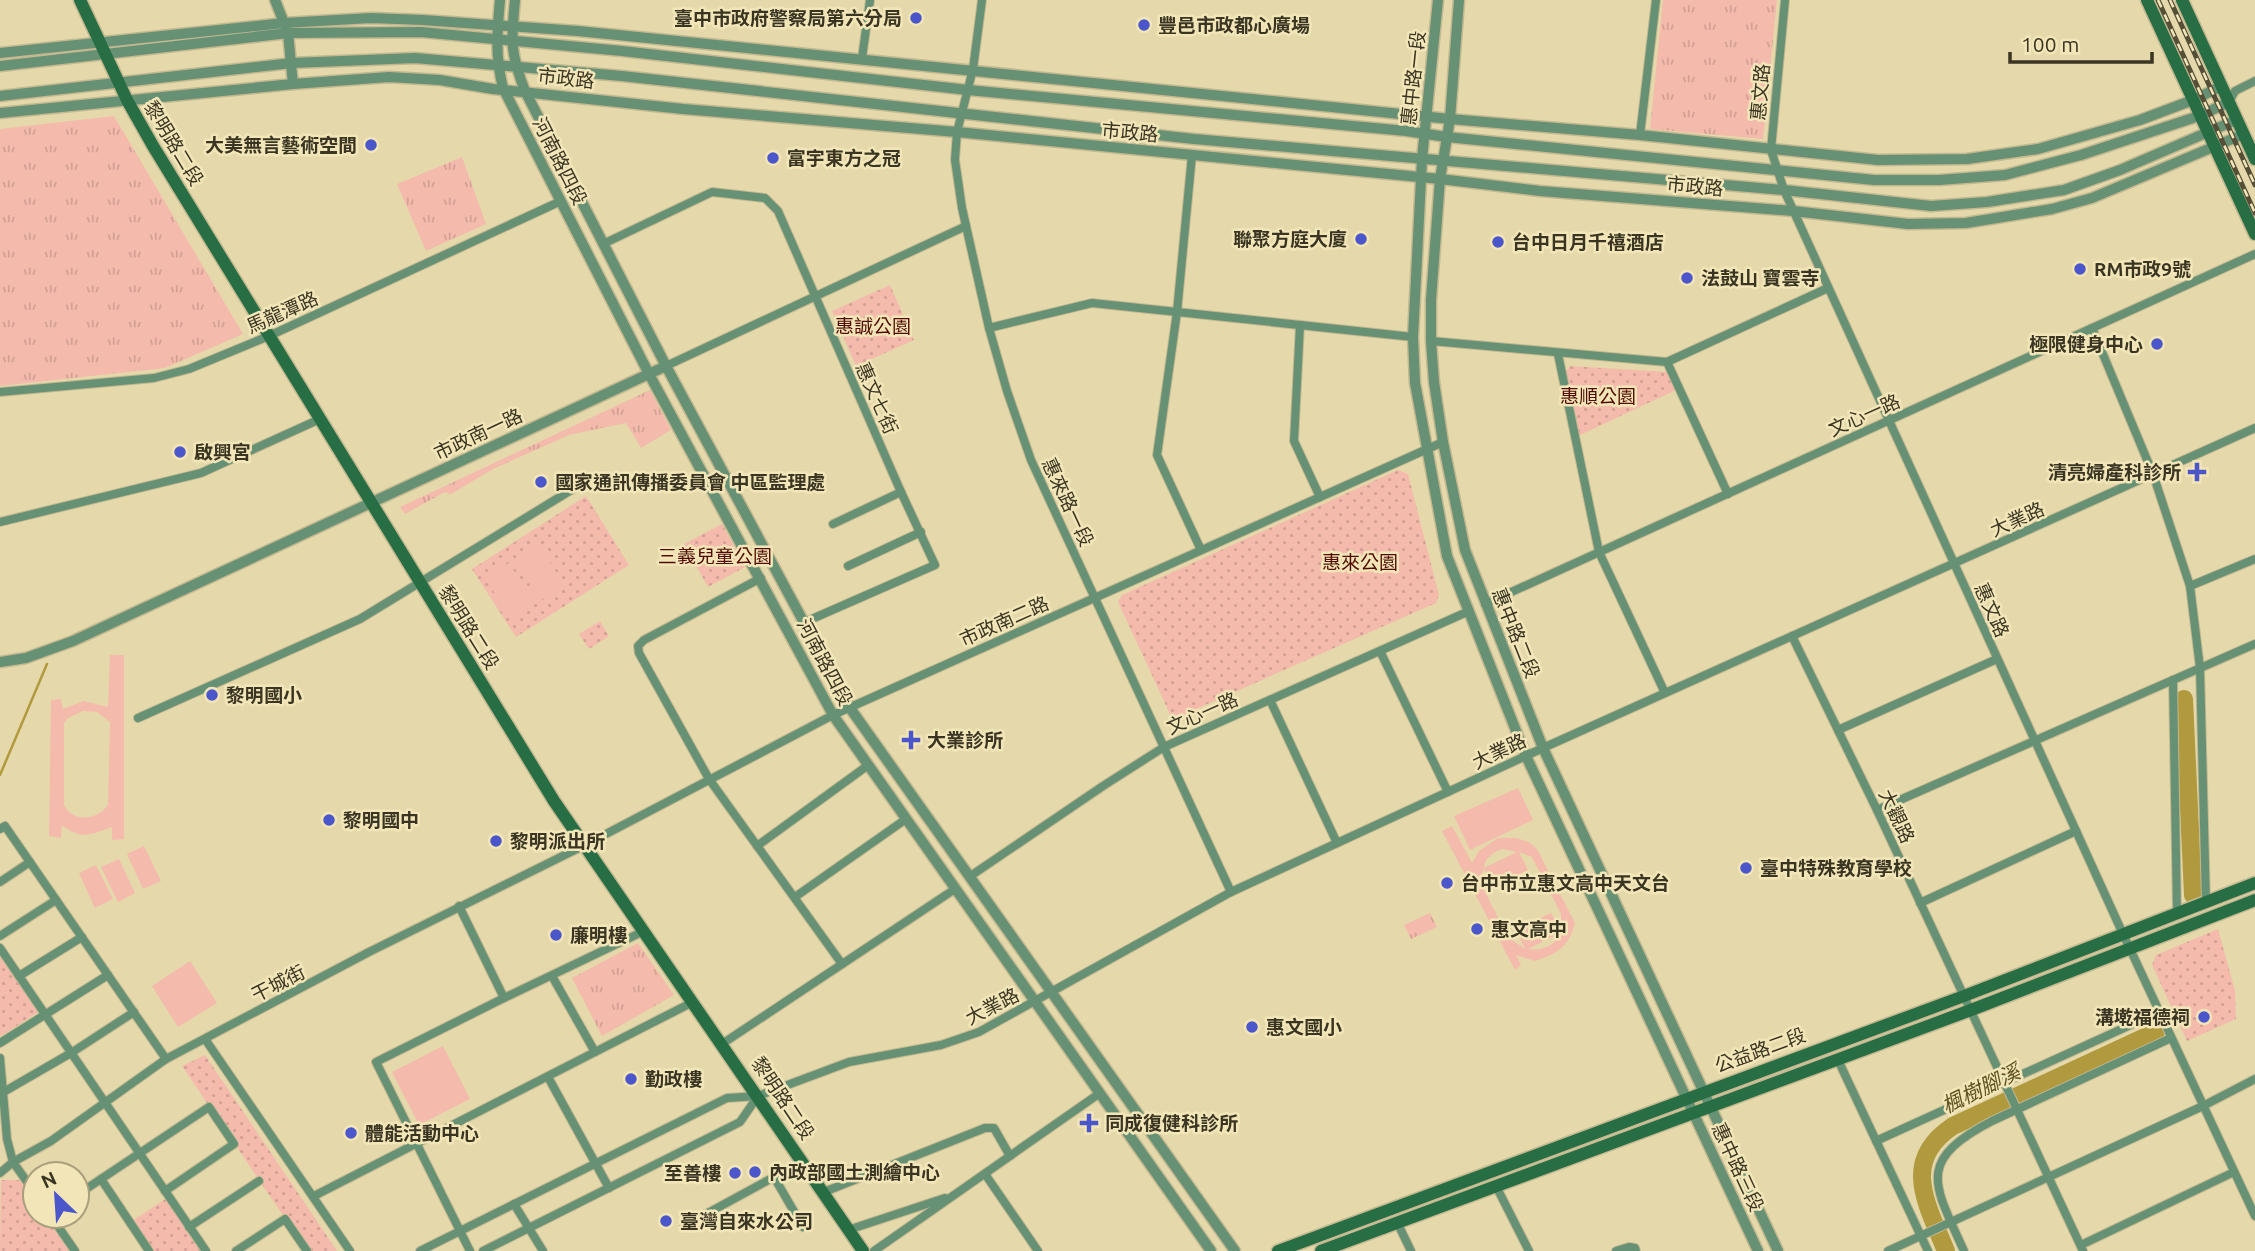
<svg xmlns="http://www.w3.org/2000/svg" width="2255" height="1251" font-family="Ubuntu,'Noto Sans TC',sans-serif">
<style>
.grass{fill:url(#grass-tufts)}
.park{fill:url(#park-dots)}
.pitch{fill:#f4baac;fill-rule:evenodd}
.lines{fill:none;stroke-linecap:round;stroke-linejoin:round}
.stream{stroke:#b1993d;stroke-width:2.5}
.river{stroke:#b1993d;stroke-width:18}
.minor-casing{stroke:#c3b890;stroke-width:10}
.tertiary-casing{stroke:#c3b890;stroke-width:13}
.secondary-casing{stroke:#c3b890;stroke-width:15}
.minor{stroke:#679174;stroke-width:8}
.tertiary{stroke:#679174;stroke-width:10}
.secondary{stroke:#276e45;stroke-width:12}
.rail-casing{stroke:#554f38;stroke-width:5}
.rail{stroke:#f2e6b8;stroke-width:2.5;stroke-dasharray:8;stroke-linecap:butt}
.poi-dot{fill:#4c56cb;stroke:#f2e6b8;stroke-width:2.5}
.labels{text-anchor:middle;stroke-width:5;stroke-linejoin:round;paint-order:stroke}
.poi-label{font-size:19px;font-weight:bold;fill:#3a3523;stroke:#f2e6b8;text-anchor:start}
.street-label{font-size:19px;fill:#3a3523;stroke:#f2e6b8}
.park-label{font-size:19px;fill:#510b00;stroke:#f2e6b8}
.water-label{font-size:21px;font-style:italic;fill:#5f5221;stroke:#f2e6b8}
</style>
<defs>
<pattern id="grass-tufts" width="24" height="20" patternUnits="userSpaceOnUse" patternTransform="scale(1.75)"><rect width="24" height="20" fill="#f4baac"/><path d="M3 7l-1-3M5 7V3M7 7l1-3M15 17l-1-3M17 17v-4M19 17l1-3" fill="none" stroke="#d2a094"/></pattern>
<pattern id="park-dots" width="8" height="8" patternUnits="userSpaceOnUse" patternTransform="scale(1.75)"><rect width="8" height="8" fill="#f4baac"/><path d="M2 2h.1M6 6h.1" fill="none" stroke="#d2a094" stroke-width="1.8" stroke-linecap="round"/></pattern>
</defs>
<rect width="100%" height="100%" fill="#e5d9ab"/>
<g class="grass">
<path d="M1663 0H1777L1763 139 1650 129Z"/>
<path d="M114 116 243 334 165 368 0 386V129Z"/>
<path d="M462 157 486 224 426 251 397 184Z"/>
<path d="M650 390 671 430 641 448 626 423 569 435 493 469 451 494 445 492 405 514 400 507Z"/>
<path d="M1430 913 1437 927 1411 939 1404 925Z"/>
<path d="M638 943 674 995 602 1036 572 978Z"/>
</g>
<g class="park">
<path d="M890 285 914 340 856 366 832 311Z"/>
<path d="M1570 366 1668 372 1676 390 1578 436 1566 371Z"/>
<path d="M1398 470 1408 474 1439 595 1436 603 1178 717 1170 714 1118 602 1122 595Z"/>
<path d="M586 496 629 565 516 637 472 569Z"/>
<path d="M722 524 745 567 708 587 684 544Z"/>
<path d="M600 621 609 636 589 649 579 634Z"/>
<path d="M2218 929 2235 991 2236 1019 2187 1041 2152 965 2156 955Z"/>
<path d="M0 953 38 1012 1 1036 0 1035Z"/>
<path d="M205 1055 337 1251H307L182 1066Z"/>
<path d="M1 1180H21L35 1200V1216H46L71 1251H0Z"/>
<path d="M167 1198 203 1251H152L132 1221Z"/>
</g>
<g class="pitch">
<path d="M539 545 564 585 540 601 514 560Z"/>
<path d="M509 563 535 604 511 619 485 578Z"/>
<path d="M110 655H124V839L112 840V827C90 835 81 840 62 825L61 838 49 836 51 700 61 699 63 709 84 701 108 707ZM83 711 97 712 110 722 108 805C98 820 73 823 64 805V723L68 718Z"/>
<path d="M1518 788 1533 820 1470 850 1454 816Z"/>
<path d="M1452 826 1472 863 1479 851 1498 838H1516L1529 842 1537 849 1575 923C1568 947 1559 953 1535 961L1516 955 1521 965 1515 970 1442 831ZM1503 849 1517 852 1484 868C1484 859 1494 851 1503 849ZM1519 852 1532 857 1559 910 1561 914V931L1551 913 1516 930 1525 949 1508 937 1482 886 1481 875 1484 869 1494 887 1528 870ZM1560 933C1554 947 1542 951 1528 949Z"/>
<path d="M144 846 161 881 143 889 127 854Z"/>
<path d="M119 859 135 893 118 902 101 867Z"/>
<path d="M96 865 113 899 95 908 79 873Z"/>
<path d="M190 961 217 1003 178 1027 152 986Z"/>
<path d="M443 1046 470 1099 419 1125 392 1072Z"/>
</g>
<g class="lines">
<path class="stream" d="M0 775 47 664"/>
<g class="river">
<path d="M2184 699 2193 895"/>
<path d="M1946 1251C1927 1204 1900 1161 1953 1126L2156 1032"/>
</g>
<g class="minor-casing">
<g id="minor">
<path d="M982 0 973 69 957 132 955 160 962 208 989 328 1007 391 1031 460 1231 892"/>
<path d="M1785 0 1771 150 1784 190 2123 934 2255 1216"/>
<path d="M862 58 870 0"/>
<path d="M2229 102 2235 91 2255 81"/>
<path d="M1640 135 1656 0"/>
<path d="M1192 155 1177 312 1157 455 1201 550"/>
<path d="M603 244 712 192 765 198 778 211 901 492 935 565 805 622"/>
<path d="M1300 325 1294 441 1320 497"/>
<path d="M989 328 1092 303 1413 337"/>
<path d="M2092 328 2153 474 2190 586 2200 668 2206 902"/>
<path d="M1431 341 1667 362 1828 288"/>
<path d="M1558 354 1599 552 1665 693"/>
<path d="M1667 362 1728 494"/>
<path d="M666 366 966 226"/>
<path d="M0 392 154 378 189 369 269 336 561 201"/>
<path d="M0 522 201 473 320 419"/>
<path d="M833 524 901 492"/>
<path d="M848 566 921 532"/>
<path d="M761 578 644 640 638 646 639 653 709 779 842 964"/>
<path d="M2190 586 2255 559"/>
<path d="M1485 604 2255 254"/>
<path d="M1792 636 1877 810 2083 1251"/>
<path d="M1380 651 1448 792"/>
<path d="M2173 680 2177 913"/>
<path d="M1270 700 1337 843"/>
<path d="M138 718 360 619 586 481"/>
<path d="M1838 730 1997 659"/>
<path d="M1877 810 2255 644"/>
<path d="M0 829 5 826 166 1059"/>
<path d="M757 846 867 766"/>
<path d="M969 877 1103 786 1164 747 1467 612"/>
<path d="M0 882 30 862"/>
<path d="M795 897 906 819"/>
<path d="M1920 903 2076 831"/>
<path d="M459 906 504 998 644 931"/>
<path d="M0 936 56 900"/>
<path d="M0 948 206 1251"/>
<path d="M19 976 82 937"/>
<path d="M552 976 595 1052 693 1002"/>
<path d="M205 1039 350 1251"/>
<path d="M0 1043 108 975"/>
<path d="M722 1044 955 889"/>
<path d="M0 1058 7 1139 13 1162 35 1193"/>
<path d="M1838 1060 1928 1251"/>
<path d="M548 1077 609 1188"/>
<path d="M0 1094 71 1053 134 1012"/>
<path d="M1876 1141 2159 1012"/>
<path d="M0 1173 13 1162 51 1141 166 1059 369 952 585 845 833 715 1443 442"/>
<path d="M985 1174 1038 1251"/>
<path d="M774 1177 803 1227"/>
<path d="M101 1179 149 1251"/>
<path d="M1496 1186 1529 1251"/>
<path d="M824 1192 985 1128H994L1010 1156"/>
<path d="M77 1195 209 1107 234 1144 165 1191"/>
<path d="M314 1196 595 1052"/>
<path d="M514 1204 543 1251"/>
<path d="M51 1216 75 1251"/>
<path d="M1397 1222 1411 1251"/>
<path d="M684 1226 774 1177 805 1164"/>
<path d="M189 1227 259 1181"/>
<path d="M848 1230 945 1198"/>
<path d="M2081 1245 2234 1172"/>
<path d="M236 1251 285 1219 307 1251"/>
<path d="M420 1251 727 1098 758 1096 849 1062 941 1045 979 1032 1231 892 1543 748 2255 428"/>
<path d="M470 1251 376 1062 504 998"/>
<path d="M483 1251 740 1122 758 1096"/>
<path d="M874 1251 1100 1093"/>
<path d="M1616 1251 1629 1247 1635 1248 1636 1251"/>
<path d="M1888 1251 2203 1106 2255 1079"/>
<path d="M1964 1251C1934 1184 1915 1161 1992 1121L2171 1038"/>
</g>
</g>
<g class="tertiary-casing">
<g id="tertiary">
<path d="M275 0 288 33 293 84"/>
<path d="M500 0C497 32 495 56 503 88L649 374 833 715 1211 1251"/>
<path d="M515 0C511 40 510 53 525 91L666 366 850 708 1235 1251"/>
<path d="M1438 0 1422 159 1413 337 1415 383 1447 556 1526 756 1758 1251"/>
<path d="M1459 0 1450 119 1440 179 1431 300V341L1434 382 1443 442 1465 550 1543 748 1778 1251"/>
<path d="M0 53 284 23 371 18 423 20 578 31 1450 119 1640 135 1878 160 1967 159 2038 149 2140 120 2193 100 2222 86"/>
<path d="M0 66 288 33 421 32 622 51 968 90 1406 131 1447 137 1874 180H1939L2005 175 2081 155 2199 116 2229 102"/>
<path d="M0 96 292 63 415 58 622 76 1194 139 1784 190 1931 206 1987 202 2064 190 2120 170 2236 120"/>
<path d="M0 113 293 84 389 77 440 80 493 89 683 109 957 132 1440 179 1540 191 1793 211 1908 224 1966 223 2052 209 2092 198 2244 134"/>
<path d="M0 662 26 658 73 641 666 366"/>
</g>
</g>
<g class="secondary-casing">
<g id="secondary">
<path d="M80 0 127 100 153 146 554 801 863 1251"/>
<path d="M2147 0 2255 234"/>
<path d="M2182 0 2255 159"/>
<path d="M1278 1251 1964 996 2255 883"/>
<path d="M1321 1251 1971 1010 2255 900"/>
</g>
</g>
<use href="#minor" class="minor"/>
<use href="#tertiary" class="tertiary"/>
<use href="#secondary" class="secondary"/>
<g class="rail-casing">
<g id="rail">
<path d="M2158 0 2255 213"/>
<path d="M2170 0 2255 185"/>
</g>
</g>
<use href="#rail" class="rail"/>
</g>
<g class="poi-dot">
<circle cx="916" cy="18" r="7"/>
<circle cx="1144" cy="25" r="7"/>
<circle cx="371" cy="145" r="7"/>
<circle cx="773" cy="158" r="7"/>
<circle cx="1361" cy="239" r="7"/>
<circle cx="1498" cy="242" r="7"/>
<circle cx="2080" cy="269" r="7"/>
<circle cx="1687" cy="278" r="7"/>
<circle cx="2157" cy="344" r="7"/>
<circle cx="180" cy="452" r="7"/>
<path d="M2193.5 461.5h7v7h7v7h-7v7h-7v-7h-7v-7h7z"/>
<circle cx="541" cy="482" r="7"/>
<circle cx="212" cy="695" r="7"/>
<path d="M907.5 729.5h7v7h7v7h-7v7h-7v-7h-7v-7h7z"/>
<circle cx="329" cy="820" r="7"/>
<circle cx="496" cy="841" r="7"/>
<circle cx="1746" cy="868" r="7"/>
<circle cx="1447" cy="883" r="7"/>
<circle cx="1477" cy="929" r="7"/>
<circle cx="556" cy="935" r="7"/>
<circle cx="2204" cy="1017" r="7"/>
<circle cx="1252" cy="1027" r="7"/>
<circle cx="631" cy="1079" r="7"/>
<path d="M1085.5 1112.5h7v7h7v7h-7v7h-7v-7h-7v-7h7z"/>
<circle cx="351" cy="1133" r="7"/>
<circle cx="755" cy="1172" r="7"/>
<circle cx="735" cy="1173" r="7"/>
<circle cx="666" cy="1221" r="7"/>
</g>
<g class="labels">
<g class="poi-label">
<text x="902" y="25" text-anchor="end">臺中市政府警察局第六分局</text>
<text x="1158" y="32">豐邑市政都心廣場</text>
<text x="357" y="152" text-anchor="end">大美無言藝術空間</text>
<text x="787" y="165">富宇東方之冠</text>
<text x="1347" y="246" text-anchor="end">聯聚方庭大廈</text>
<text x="1512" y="249">台中日月千禧酒店</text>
<text x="2094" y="276">RM市政9號</text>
<text x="1701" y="285">法鼓山 寶雲寺</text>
<text x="2143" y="351" text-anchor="end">極限健身中心</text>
<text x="194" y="459">啟興宮</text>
<text x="2181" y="479" text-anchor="end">清亮婦產科診所</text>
<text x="555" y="489">國家通訊傳播委員會 中區監理處</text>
<text x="226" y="702">黎明國小</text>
<text x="927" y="747">大業診所</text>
<text x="343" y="827">黎明國中</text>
<text x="510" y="848">黎明派出所</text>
<text x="1760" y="875">臺中特殊教育學校</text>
<text x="1461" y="890">台中市立惠文高中天文台</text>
<text x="1491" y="936">惠文高中</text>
<text x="570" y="942">廉明樓</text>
<text x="2190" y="1024" text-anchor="end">溝墘福德祠</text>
<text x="1266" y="1034">惠文國小</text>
<text x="645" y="1086">勤政樓</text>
<text x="1105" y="1130">同成復健科診所</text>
<text x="365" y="1140">體能活動中心</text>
<text x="769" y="1179">內政部國土測繪中心</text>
<text x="721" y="1180" text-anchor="end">至善樓</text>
<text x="680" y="1228">臺灣自來水公司</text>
</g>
<g class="street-label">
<text transform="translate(566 78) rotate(6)" y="7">市政路</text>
<text transform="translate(1413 78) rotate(-84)" y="7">惠中路一段</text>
<text transform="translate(1760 92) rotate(-85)" y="7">惠文路</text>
<text transform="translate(1130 132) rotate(5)" y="7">市政路</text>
<text transform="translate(174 143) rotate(59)" y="7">黎明路二段</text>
<text transform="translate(560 161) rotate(63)" y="7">河南路四段</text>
<text transform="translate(1695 186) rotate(5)" y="7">市政路</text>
<text transform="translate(282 312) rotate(-24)" y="7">馬龍潭路</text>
<text transform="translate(877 398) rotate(66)" y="7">惠文七街</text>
<text transform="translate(1864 415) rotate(-24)" y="7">文心一路</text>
<text transform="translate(478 434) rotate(-25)" y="7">市政南一路</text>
<text transform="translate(1068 502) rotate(65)" y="7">惠來路一段</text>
<text transform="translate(2017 519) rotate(-24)" y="7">大業路</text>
<text transform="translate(1992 610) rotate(66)" y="7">惠文路</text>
<text transform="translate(1004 621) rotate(-24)" y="7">市政南二路</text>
<text transform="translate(469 627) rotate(58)" y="7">黎明路二段</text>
<text transform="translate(1516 633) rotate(68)" y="7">惠中路二段</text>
<text transform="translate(825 662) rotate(62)" y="7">河南路四段</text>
<text transform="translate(1202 713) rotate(-24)" y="7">文心一路</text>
<text transform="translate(1499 751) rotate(-25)" y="7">大業路</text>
<text transform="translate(1897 816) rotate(65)" y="7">大觀路</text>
<text transform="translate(278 983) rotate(-27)" y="7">干城街</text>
<text transform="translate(992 1006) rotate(-27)" y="7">大業路</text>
<text transform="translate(1760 1050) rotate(-20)" y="7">公益路二段</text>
<text transform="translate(783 1098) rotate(56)" y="7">黎明路二段</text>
<text transform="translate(1738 1167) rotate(65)" y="7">惠中路三段</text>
</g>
<g class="park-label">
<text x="873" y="333">惠誠公園</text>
<text x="1598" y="403">惠順公園</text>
<text x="715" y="563">三義兒童公園</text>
<text x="1360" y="569">惠來公園</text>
</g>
<g class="water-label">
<text transform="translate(1981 1089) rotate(-26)" y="7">楓樹腳溪</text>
</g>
</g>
<g transform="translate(56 1195) rotate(335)"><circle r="33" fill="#f2e6b8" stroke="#a89f7c" stroke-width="2"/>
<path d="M0-5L12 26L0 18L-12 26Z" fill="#4c56cb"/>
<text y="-10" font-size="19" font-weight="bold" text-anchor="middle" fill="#3a3523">N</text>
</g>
<path d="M2010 52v10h142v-10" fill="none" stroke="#3a3523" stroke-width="3.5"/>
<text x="2021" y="52" font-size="21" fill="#3a3523" stroke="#f2e6b8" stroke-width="5" paint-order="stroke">100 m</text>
</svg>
